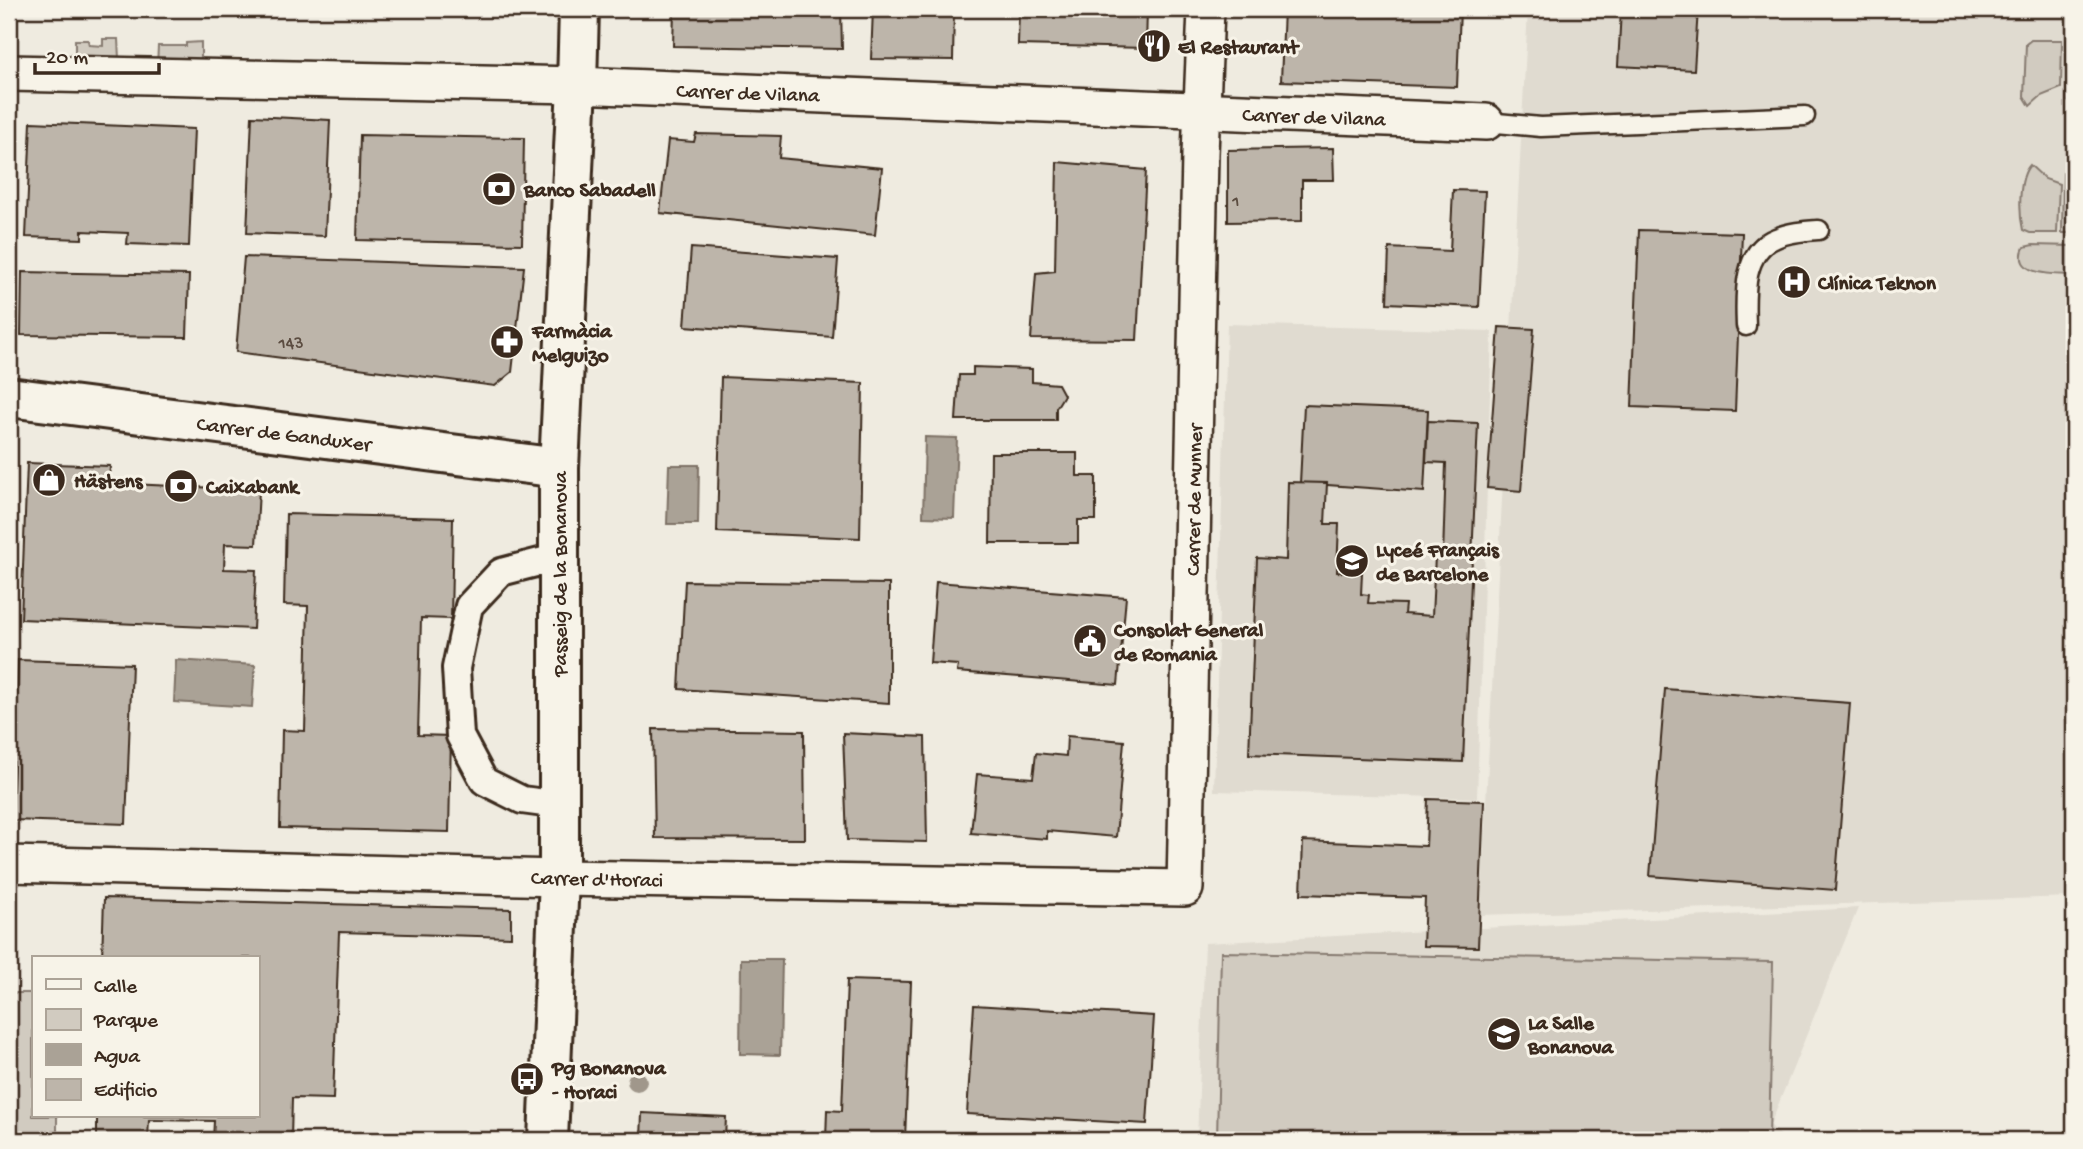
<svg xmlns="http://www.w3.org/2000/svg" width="2083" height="1149" font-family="'Gochi Hand',sans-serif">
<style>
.built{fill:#e0dbd0}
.green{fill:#d1cbc0;stroke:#867a6f;stroke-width:2}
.water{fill:#aaa296;stroke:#7e7266;stroke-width:2}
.building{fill:#bdb5aa;stroke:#3b2a1e;stroke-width:2}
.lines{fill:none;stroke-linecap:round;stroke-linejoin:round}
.service-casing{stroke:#3b2a1e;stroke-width:23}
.pedestrian-casing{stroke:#3b2a1e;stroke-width:32}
.minor-casing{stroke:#3b2a1e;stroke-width:40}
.tertiary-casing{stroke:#3b2a1e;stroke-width:44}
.service{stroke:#f7f3e8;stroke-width:18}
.pedestrian{stroke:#f7f3e8;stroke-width:26}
.minor{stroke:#f7f3e8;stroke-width:35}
.tertiary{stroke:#f7f3e8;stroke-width:38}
.tree{fill:#a0978b}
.labels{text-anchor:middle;stroke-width:6;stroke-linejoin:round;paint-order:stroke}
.number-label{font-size:18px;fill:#5c4d41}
.poi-label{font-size:21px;font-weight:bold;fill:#3b2a1e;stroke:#f7f3e8;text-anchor:start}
.street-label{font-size:21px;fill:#3b2a1e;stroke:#f7f3e8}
</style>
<rect width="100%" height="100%" fill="#efebe0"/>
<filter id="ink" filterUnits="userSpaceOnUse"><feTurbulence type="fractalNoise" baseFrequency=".0143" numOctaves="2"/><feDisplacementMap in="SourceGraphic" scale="14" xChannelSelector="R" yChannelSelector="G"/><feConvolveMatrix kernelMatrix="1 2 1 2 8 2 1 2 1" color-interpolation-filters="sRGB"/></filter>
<g filter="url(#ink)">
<g class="built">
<path d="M1528 9H2074V897L1480 915Z"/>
<path d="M1227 324 1492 331 1477 798 1214 791Z"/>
<path d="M1858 908 1770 1125 1786 1140H1197L1205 943Z"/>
</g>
<g class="green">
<path d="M103 39H118L119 59H75V40H88L89 45 103 46Z"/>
<path d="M2031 40H2062L2061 88 2041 96 2030 106 2024 96 2026 44Z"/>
<path d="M2067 40H2074V104L2067 101Z"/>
<path d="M201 42V61L157 66 158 46H186V43Z"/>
<path d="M2030 165 2045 179 2059 184 2057 233H2030L2023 230C2019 213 2018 178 2030 165Z"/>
<path d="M2074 170V233H2062L2063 173Z"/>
<path d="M2033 245 2074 246V275C2057 274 2011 277 2024 247Z"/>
<path d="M1221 952 1773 962 1769 1140H1217Z"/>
<path d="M9 993H33V1116H57V1140H9Z"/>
</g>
<g class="water">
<path d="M925 437 957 438 954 518 923 517Z"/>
<path d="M669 465H699L698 524H667Z"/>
<path d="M176 660 255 665 252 707 174 702Z"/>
<path d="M741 959H782L780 1055 740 1054Z"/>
</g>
<g class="building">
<path d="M674 9H841L842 49 673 46Z"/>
<path d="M873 9H954L953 60 871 59Z"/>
<path d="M1019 9H1147L1146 48 1018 45Z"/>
<path d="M1284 9H1460L1457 87 1281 81Z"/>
<path d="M1621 9H1698L1694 70 1618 66Z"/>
<path d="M252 116 330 120 325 236 247 233Z"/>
<path d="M31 122 194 129 189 246 127 244 128 233 82 231V239L26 237Z"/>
<path d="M696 134 781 136 779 158 882 168 875 235 660 213 668 140 694 142Z"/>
<path d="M360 135 524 138 522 244 357 240Z"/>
<path d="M1333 148 1334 180H1302V221L1228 222V150Z"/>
<path d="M1057 162 1146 170 1137 340 1031 339 1036 273 1055 271Z"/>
<path d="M1453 190 1485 191 1479 307 1387 303 1389 248 1450 251Z"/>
<path d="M1639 230 1742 233 1735 411 1632 407Z"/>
<path d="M691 248 838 259 832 337 685 326Z"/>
<path d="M244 257 524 267 512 372 495 386 236 352Z"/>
<path d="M22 272 189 275 187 337 21 335Z"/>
<path d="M1499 327 1534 329 1521 491 1487 488Z"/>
<path d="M973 367 1032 369V382L1058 384 1064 395 1056 408V420H956L959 375H973Z"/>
<path d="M721 377 863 383 860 538 717 532Z"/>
<path d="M1304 405 1428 410 1424 492 1300 483Z"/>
<path d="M1428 421 1478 423 1463 762 1249 754 1257 558 1286 560 1288 482 1327 483 1325 524H1339L1337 572 1362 573 1361 594 1369 595 1368 603 1405 604 1404 614 1432 616 1435 556H1443L1446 463 1426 462Z"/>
<path d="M991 453H1077V476H1096V520H1078V543H990Z"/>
<path d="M27 463 110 466 109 483 259 490 256 545 225 544 224 569 256 570 253 629 21 619Z"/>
<path d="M286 514 453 518 451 619 421 618 418 735 451 736 449 832 280 828 282 730 305 731 308 606 284 605Z"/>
<path d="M685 581 889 584V703L679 689Z"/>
<path d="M936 582 1126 597 1118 685 957 672 958 665 930 663Z"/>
<path d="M18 660 132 664 126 824 12 820Z"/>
<path d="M1665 689 1850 703 1835 890 1650 876Z"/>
<path d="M653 729 804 731 805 839 655 838Z"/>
<path d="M843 733 925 737 927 842 847 840Z"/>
<path d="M1067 736 1124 741 1116 837 1047 831V839L971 833 977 774 1033 778 1036 753 1066 756Z"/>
<path d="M1428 799 1484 801 1478 947 1423 946 1425 898 1301 894 1303 841 1426 846Z"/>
<path d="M104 898 511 909V937L339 932 333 1099 292 1098 291 1140H213L214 1121 149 1120 148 1139 97 1137V1116H257V958H102Z"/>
<path d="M847 980 911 982 905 1140H826L827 1110 842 1111Z"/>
<path d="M974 1005 1154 1016 1147 1124 967 1114Z"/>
<path d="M642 1113 726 1117 725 1140H641Z"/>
</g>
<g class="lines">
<g class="service-casing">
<g id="service">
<path d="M1486 122 1541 127 1805 116"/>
<path d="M1746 326C1745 297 1742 251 1776 238 1789 232 1805 231 1819 230"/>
</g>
</g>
<g class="pedestrian-casing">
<path id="pedestrian" d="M559 557 501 572 469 606 456 668 460 736 484 781 522 800 559 805"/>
</g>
<g class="minor-casing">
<g id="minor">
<path d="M9 73 577 85 1486 122"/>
<path d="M9 864 559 878 1185 888 1200 154 1206 9"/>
</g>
</g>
<g class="tertiary-casing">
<g id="tertiary">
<path d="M9 397 559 468"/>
<path d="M548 1140 559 878V468L577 85 579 9"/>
</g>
</g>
<use href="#service" class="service"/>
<use href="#pedestrian" class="pedestrian"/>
<use href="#minor" class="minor"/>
<use href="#tertiary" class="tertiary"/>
</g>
<circle class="tree" cx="637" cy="1081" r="10"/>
</g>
<defs>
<g id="restaurant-disc" transform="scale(1.75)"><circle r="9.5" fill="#3b2a1e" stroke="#f7f3e8"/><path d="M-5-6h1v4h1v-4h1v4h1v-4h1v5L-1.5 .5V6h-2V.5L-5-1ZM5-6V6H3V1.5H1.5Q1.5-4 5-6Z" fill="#fff"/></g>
<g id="bank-disc" transform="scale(1.75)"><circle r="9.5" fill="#3b2a1e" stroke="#f7f3e8"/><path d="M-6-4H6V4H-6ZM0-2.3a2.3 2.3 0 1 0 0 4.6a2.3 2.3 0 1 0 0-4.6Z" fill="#fff"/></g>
<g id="hospital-disc" transform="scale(1.75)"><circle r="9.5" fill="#3b2a1e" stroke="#f7f3e8"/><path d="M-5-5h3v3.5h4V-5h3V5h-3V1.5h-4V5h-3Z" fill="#fff"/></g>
<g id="pharmacy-disc" transform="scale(1.75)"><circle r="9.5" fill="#3b2a1e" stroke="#f7f3e8"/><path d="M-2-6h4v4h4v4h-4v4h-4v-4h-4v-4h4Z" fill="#fff"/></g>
<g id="shop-disc" transform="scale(1.75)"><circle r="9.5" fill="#3b2a1e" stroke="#f7f3e8"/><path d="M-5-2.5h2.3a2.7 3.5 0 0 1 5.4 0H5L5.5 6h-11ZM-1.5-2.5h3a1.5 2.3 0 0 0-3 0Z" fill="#fff"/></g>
<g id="school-disc" transform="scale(1.75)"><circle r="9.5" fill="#3b2a1e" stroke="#f7f3e8"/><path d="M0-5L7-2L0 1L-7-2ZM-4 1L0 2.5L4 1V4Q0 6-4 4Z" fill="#fff"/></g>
<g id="civic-disc" transform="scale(1.75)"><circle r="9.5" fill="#3b2a1e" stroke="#f7f3e8"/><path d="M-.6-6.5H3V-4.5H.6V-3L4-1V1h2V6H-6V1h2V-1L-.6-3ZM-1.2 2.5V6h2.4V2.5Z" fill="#fff"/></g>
<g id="bus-disc" transform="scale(1.75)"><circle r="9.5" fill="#3b2a1e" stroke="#f7f3e8"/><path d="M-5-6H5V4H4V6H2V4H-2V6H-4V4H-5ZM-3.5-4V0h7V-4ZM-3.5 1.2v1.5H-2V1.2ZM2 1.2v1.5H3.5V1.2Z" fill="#fff"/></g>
</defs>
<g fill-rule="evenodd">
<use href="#restaurant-disc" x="1154" y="46"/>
<use href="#bank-disc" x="499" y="189"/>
<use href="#hospital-disc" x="1794" y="282"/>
<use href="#pharmacy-disc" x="507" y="342"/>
<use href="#shop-disc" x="49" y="480"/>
<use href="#bank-disc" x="181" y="486"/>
<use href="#school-disc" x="1352" y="561"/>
<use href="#civic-disc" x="1090" y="641"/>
<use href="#school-disc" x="1504" y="1034"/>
<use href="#bus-disc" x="527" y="1079"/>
</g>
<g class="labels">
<g class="number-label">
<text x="1236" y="206">1</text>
<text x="291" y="348">143</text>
</g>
<g class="poi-label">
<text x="1178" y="53">El Restaurant</text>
<text x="524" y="196">Banco Sabadell</text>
<text x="1818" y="289">Clínica Teknon</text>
<text x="532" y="337">Farmàcia<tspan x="532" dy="24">Melguizo</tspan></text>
<text x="74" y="487">Hästens</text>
<text x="206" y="493">Caixabank</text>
<text x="1376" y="556">Lyceé Français<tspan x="1376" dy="24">de Barcelone</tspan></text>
<text x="1114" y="636">Consolat General<tspan x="1114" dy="24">de Romania</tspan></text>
<text x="1528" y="1029">La Salle<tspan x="1528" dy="24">Bonanova</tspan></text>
<text x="552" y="1074">Pg Bonanova<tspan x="552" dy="24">- Horaci</tspan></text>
</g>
<g class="street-label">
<text transform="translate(748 92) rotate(2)" y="7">Carrer de Vilana</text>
<text transform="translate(1314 116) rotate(2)" y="7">Carrer de Vilana</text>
<text transform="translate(284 433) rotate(7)" y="7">Carrer de Ganduxer</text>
<text transform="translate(1193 500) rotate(-89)" y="7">Carrer de Munner</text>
<text transform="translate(559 574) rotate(-90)" y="7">Passeig de la Bonanova</text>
<text transform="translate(597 878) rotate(1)" y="7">Carrer d'Horaci</text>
</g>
</g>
<rect width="2083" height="1149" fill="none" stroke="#f7f3e8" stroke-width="35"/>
<rect x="18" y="18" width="2048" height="1114" fill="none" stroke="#3b2a1e" stroke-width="2.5" filter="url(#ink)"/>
<rect x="32" y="956" width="228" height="161" fill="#f7f3e8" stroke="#aca397" stroke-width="2"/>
<rect x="46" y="979" width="35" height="10" fill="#f7f3e8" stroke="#aca397" stroke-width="2"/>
<text x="94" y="992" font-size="21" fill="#3b2a1e">Calle</text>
<rect x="46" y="1009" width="35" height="21" fill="#d1cbc0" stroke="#aca397" stroke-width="2"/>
<text x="94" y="1026" font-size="21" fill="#3b2a1e">Parque</text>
<rect x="46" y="1044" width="35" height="21" fill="#aaa296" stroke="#aca397" stroke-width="2"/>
<text x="94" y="1062" font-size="21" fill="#3b2a1e">Agua</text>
<rect x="46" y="1079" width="35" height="21" fill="#bdb5aa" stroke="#aca397" stroke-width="2"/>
<text x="94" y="1096" font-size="21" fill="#3b2a1e">Edificio</text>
<path d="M35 63v10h124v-10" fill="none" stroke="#3b2a1e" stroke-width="3.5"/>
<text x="46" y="63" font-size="21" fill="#3b2a1e" stroke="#f7f3e8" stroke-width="5" paint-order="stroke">20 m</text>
</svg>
